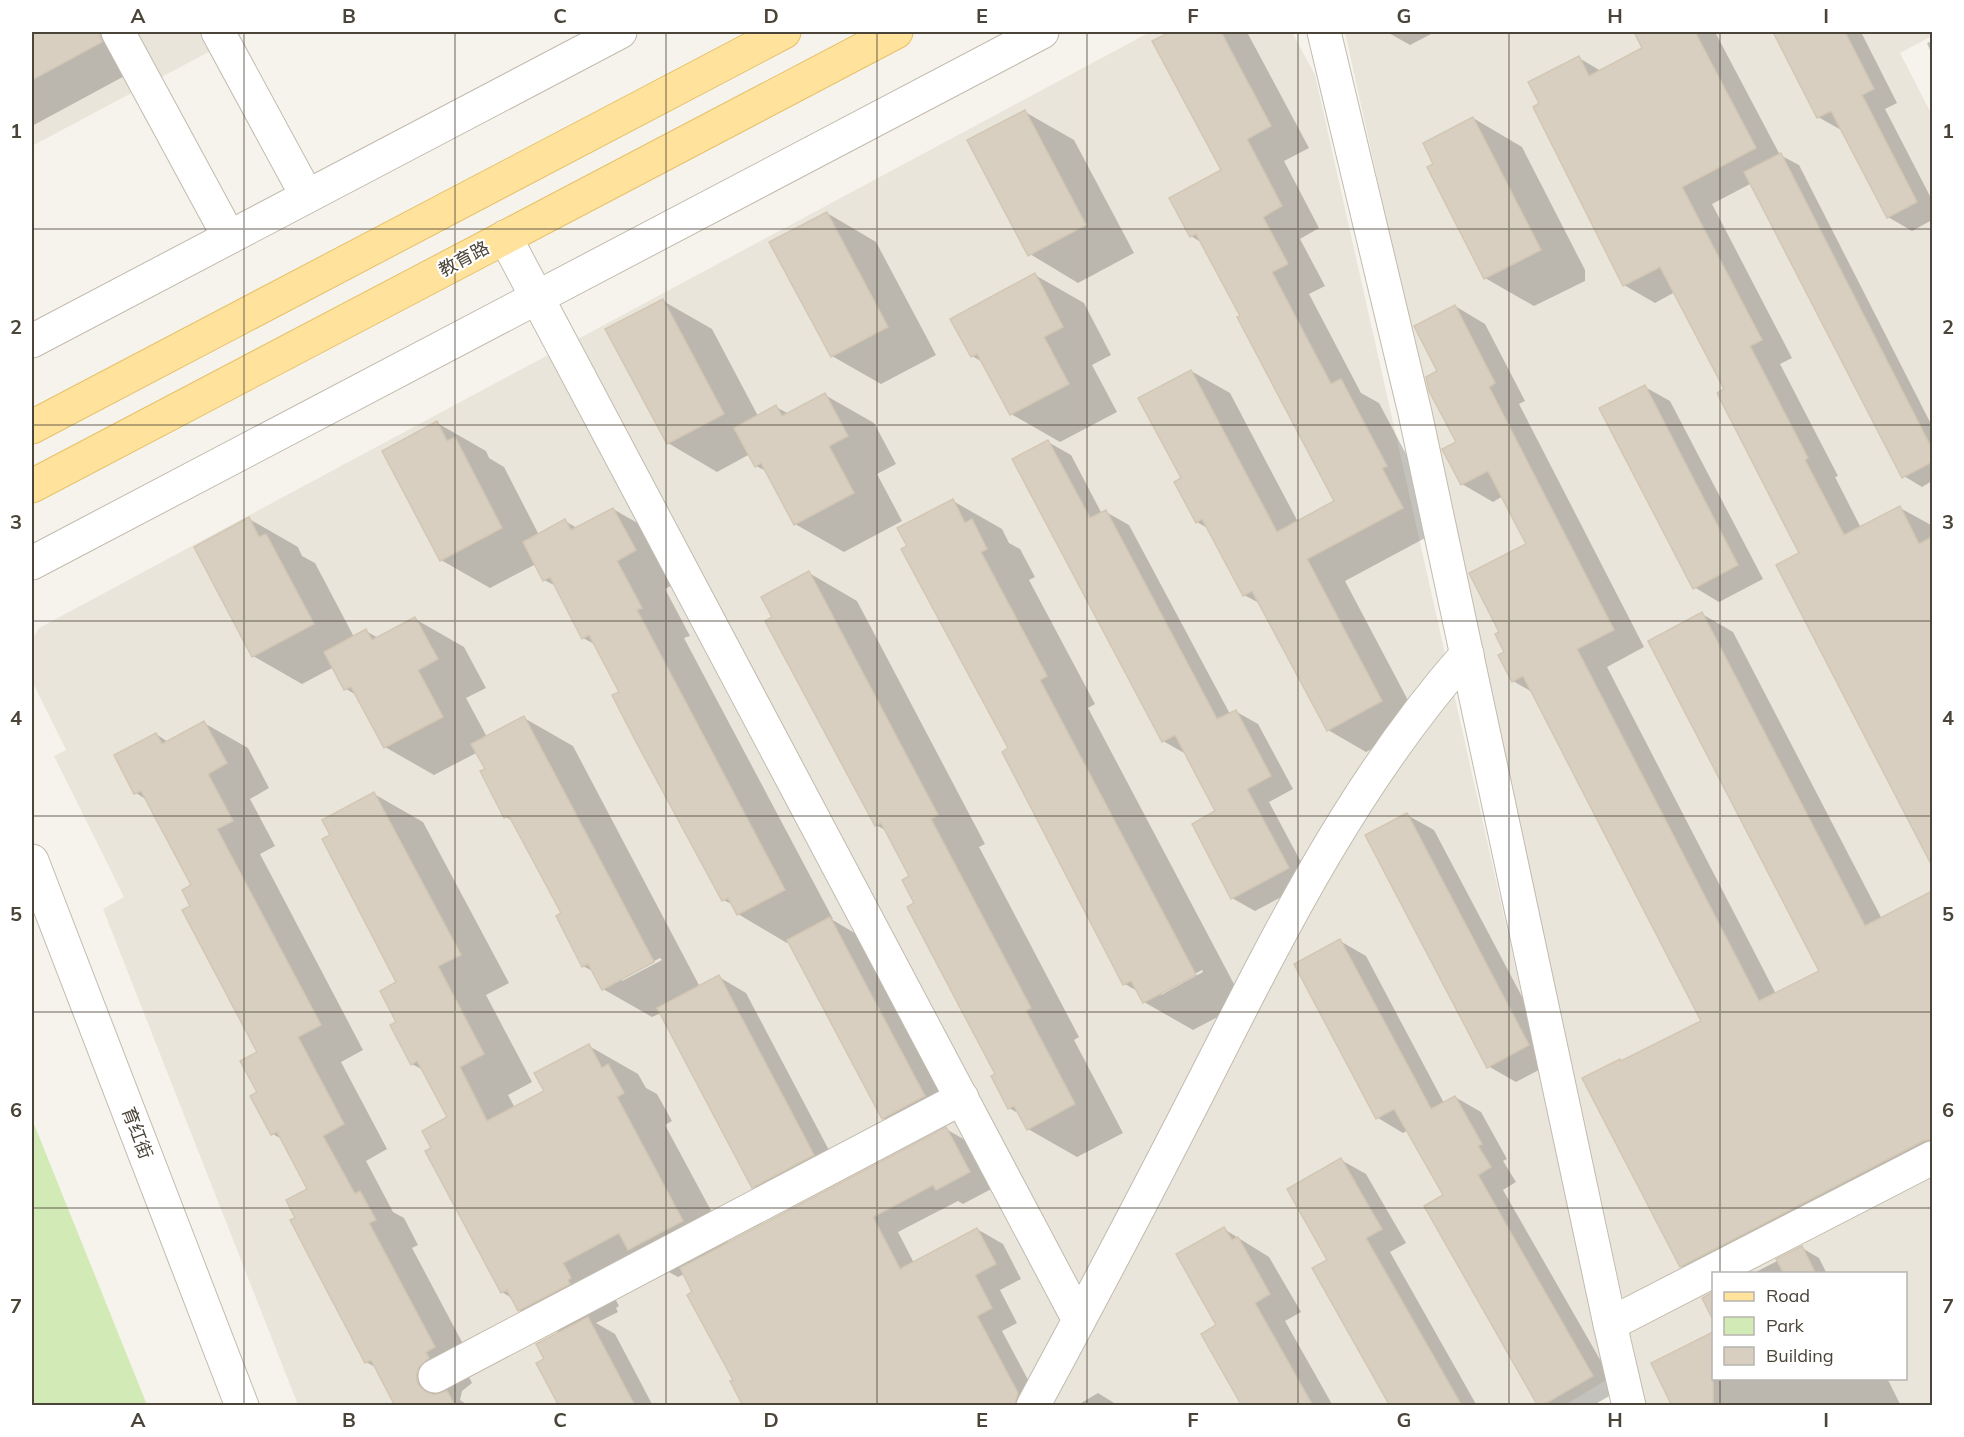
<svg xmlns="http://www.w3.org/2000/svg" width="1964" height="1437" font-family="Mulish,'Noto Sans SC',sans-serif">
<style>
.residential{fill:#eae5da;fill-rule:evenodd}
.green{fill:#d2eab5}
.shadow{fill:#0003;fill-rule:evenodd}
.building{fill:#d8cfc1;stroke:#d3c7b4;stroke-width:1.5}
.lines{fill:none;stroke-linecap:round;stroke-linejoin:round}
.minor-casing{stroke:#c2bbae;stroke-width:35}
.major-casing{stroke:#e6c16a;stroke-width:35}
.minor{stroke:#fff;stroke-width:33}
.major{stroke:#ffe39c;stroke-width:33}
.grid{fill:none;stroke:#4b4439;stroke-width:1.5;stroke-opacity:0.55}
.labels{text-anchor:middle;stroke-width:4.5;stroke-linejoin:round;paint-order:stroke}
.street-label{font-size:18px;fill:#4b4439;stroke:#fff}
.neatline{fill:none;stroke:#4b4439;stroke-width:2}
.grid-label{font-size:20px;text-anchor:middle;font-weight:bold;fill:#4b4439}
</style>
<rect width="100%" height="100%" fill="#f6f3ec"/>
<g class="residential">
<path d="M32 32H246L32 146Z"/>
<path d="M1150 32H1292L1315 75 1608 1379 1563 1406 298 1405 103 909 124 897 54 756 66 750 32 681V640L39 628Z"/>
<path d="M1345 32H1932V36L1900 53 1932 115V1405H1646ZM1714 1274H1906V1378H1714Z"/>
</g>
<path class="green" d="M32 1119 147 1405H32Z"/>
<g class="shadow">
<path d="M32 32H129L143 66 32 126Z"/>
<path d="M1174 32H1243L1248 34 1309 148 1284 161 1319 228 1300 239 1325 286 1309 294 1361 393 1379 403 1424 488 1440 530 1345 581 1420 723 1366 752 1328 730 1261 604 1244 595 1209 529 1197 522 1191 371 1230 393 1298 522 1336 502 1202 243 1191 236 1223 171 1154 42Z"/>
<path d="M1387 32H1435L1410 45Z"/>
<path d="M1635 32H1715L1780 155 1799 165 1932 426V481L1922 487 1904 476 1752 183 1712 204 1792 358 1780 364 1838 476 1835 477 1861 528 1900 508 1931 525 1932 529V863L1779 565 1801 554 1726 390 1675 292 1655 303 1624 285 1535 107 1541 104 1579 58 1601 71 1644 48Z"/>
<path d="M1775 32H1861L1897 103 1885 109 1932 200V220L1912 231 1888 217 1843 131 1818 117Z"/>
<path d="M1932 41V55L1927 43Z"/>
<path d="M1025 112 1074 140 1134 253 1078 283 1030 254Z"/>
<path d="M1473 118 1522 147 1585 270V281L1534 306 1485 278 1435 165Z"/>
<path d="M827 213 876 242 936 355 881 384 832 356Z"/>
<path d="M1035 275 1084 303 1111 355 1092 365 1117 412 1060 442 1011 414 984 363 972 356Z"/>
<path d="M663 301 712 329 758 416 776 407 789 414 825 395 874 423 896 464 877 474 902 521 844 552 795 524 768 472 756 466 750 454 717 472 668 443Z"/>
<path d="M1455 306 1485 324 1525 401 1519 404 1644 647 1607 667 1776 994 1821 971 1702 614 1733 632 1882 919 1932 893V1170L1711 1284 1681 1266 1623 1062 1703 1021 1532 692 1513 681 1501 632 1528 544 1503 496 1493 502 1462 484 1458 443 1439 372Z"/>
<path d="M1645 387 1670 401 1763 579 1719 602 1694 587Z"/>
<path d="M437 423 486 451 489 458 504 467 539 535 565 521 577 528 613 509 662 537 684 579 665 589 690 636 684 638 833 919H831L858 935 952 1112 910 1134 883 1118 789 941 787 943 738 914 734 905 723 900 596 645 583 638 556 586 544 580 536 564 490 588 441 560Z"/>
<path d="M1048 442 1071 455 1102 514 1106 512 1129 525 1230 714 1235 711 1258 724 1293 789 1269 802 1311 881 1255 911 1232 898 1217 812 1186 754 1163 741Z"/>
<path d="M953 501 1002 529 1009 543 1020 549 1035 577 1029 580 1095 704 1088 708 1244 1003 1193 1030 1144 1002 1139 992 1125 984 909 546ZM1202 970 1203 972 1161 995V992Z"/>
<path d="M249 519 298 547 302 556 315 563 354 637 366 631 378 638 415 619 464 647 486 688 466 698 487 737 524 718 573 746 700 987 719 977 746 993 840 1171 780 1202 753 1186 661 1013 652 1017 603 989 594 972 583 966 563 914 514 822 506 817 487 769 478 752 434 775 385 747 358 696 346 689 334 667 302 684 253 656ZM660 958 662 960 622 981V978Z"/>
<path d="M809 573 857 601 985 844 979 847 1079 1037 1074 1040 1123 1133 1077 1157 1028 1129 1020 1114 1009 1108 997 1074 916 904 911 877 887 831 876 825 774 617Z"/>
<path d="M204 723 248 748 269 788 250 799 275 846 260 854 363 1050 341 1062 387 1149 366 1161 393 1212 404 1218 418 1245 412 1248 478 1372 469 1377 472 1383 462 1391 460 1400 469 1406H397L377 1368 366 1362 297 1218 309 1189 283 1140 273 1134 252 1096 259 1093V1053L192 906 193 886 147 800 136 793 156 734 168 742Z"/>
<path d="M374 794 423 822 509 983 486 995 532 1082 508 1095 515 1108 546 1091 589 1046 638 1074 646 1088 657 1094 672 1121 665 1125 729 1244 946 1129 972 1144 995 1187 963 1204 958 1201 898 1232 914 1263 977 1229 1003 1244 1021 1279 1000 1290 1017 1323 1002 1331 1042 1406H745L684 1274 678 1277 658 1266 611 1291 619 1306 616 1308 618 1312 596 1323 615 1334 653 1406H561L546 1360 560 1333 519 1310 513 1299 502 1292 433 1149 449 1118 423 1070 412 1064 398 1023V983L332 836Z"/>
<path d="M1407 815 1434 830 1556 1061 1516 1082 1488 1066Z"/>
<path d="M1340 941 1366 956 1444 1103 1455 1097 1481 1112 1507 1159 1503 1161 1516 1182 1503 1190 1618 1391 1592 1406H1540L1445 1196 1408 1130 1403 1133 1378 1118Z"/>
<path d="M1341 1160 1366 1174 1406 1243 1390 1252 1477 1406H1392L1329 1260Z"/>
<path d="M1224 1229 1269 1257 1301 1312 1285 1321 1333 1406H1243L1218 1326Z"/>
<path d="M1802 1248 1819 1258 1827 1274H1752Z"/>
<path d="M1714 1334V1378H1887L1901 1406H1672L1653 1364Z"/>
<path d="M1098 1393 1119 1406H1076Z"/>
</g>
<g class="building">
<path d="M32 32H99L102 42 32 80Z"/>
<path d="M1170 32H1221L1271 126 1247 139 1282 206 1263 217 1288 264 1272 272 1331 384 1341 379 1387 466 1382 468 1403 508 1307 559 1382 701 1327 731 1252 591 1243 596 1202 519 1196 523 1174 482 1181 478 1138 398 1191 370 1277 532 1334 501 1237 317 1240 316 1196 234 1190 237 1169 198 1221 170 1152 41Z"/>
<path d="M1634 32H1695L1756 148 1682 187 1762 340 1750 346 1808 458 1805 460 1844 535 1900 506 1919 544 1932 537V866L1776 565 1799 553 1717 393 1724 389 1660 267 1623 286 1533 107 1539 103 1528 82 1579 56 1589 76 1642 48Z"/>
<path d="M1773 32H1845L1874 89 1862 95 1917 202 1887 218 1831 111 1817 118Z"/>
<path d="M1025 110 1086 225 1028 256 967 140Z"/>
<path d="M1473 117 1541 250 1484 279 1427 167 1433 164 1423 143Z"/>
<path d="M1781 153 1932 449V462L1902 478 1744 172Z"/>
<path d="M827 212 888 327 831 357 769 242Z"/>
<path d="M1035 273 1063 327 1044 337 1069 384 1010 415 977 354 971 357 950 319Z"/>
<path d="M663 299 724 414 667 444 605 329Z"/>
<path d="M1455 305 1495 383 1489 387 1614 630 1577 649 1759 1001 1819 971 1648 641 1702 612 1865 926 1932 891V1139L1923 1141 1680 1267 1582 1078 1620 1059 1621 1061 1701 1021 1523 676 1512 682 1498 655 1504 652 1495 634 1499 632 1469 573 1526 544 1488 471 1461 485 1442 449 1456 442 1429 391 1426 377 1437 371 1414 326Z"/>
<path d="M1645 385 1738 565 1693 589 1599 408Z"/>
<path d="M825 393 848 436 829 446 854 493 794 525 761 463 755 467 734 428 776 405 782 416Z"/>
<path d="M437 421 447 441 455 437 502 528 440 561 382 451Z"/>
<path d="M1048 440 1090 518 1106 510 1217 719 1236 710 1271 776 1247 789 1289 868 1231 899 1192 824 1215 811 1175 735 1162 742 1012 459Z"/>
<path d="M953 499 965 523 972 519 987 549 981 552 1047 676 1040 680 1196 975 1143 1003 1131 981 1123 985 1002 752 1008 748 901 549 907 546 897 528Z"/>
<path d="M613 508 636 550 617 561 642 608 637 610 785 890 737 915 728 898 722 901 635 740 612 695 619 692 589 635 582 639 550 577 543 581 523 542 565 519 571 530Z"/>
<path d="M249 517 259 537 266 534 314 624 252 657 194 547Z"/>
<path d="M809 571 938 815 931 819 1031 1008 1026 1011 1075 1104 1027 1130 1014 1106 1008 1109 991 1076 995 1074 907 907 914 903 902 880 909 876 881 823 875 826 765 621 772 617 761 597Z"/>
<path d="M415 617 438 659 418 670 443 717 384 748 351 687 344 690 324 652 366 629 372 640Z"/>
<path d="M524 716 654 962 602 990 588 964 582 967 556 916 561 913 509 816 504 818 480 771 485 769 471 744Z"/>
<path d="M204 721 227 763 208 774 233 821 217 829 321 1025 298 1037 344 1124 323 1136 355 1194 360 1191 376 1220 369 1223 435 1347 426 1352 429 1358 419 1367 416 1376 418 1384 425 1391 434 1395 447 1391 455 1406H395L371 1360 365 1363 315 1268 290 1220 295 1218 286 1200 307 1189 277 1132 271 1135 250 1096 257 1092 240 1061 257 1052 182 910 190 906 182 890 191 885 141 791 134 794 114 755 156 733 162 744Z"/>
<path d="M374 792 461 955 438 966 484 1054 460 1067 487 1121 544 1091 534 1073 589 1044 602 1068 608 1064 624 1093 617 1097 683 1221 628 1250 619 1233 563 1263 571 1278 568 1280 570 1284 518 1311 507 1290 501 1293 425 1151 431 1148 422 1131 447 1117 417 1061 411 1065 390 1025 396 1022 380 991 396 982 322 839 330 835 322 820Z"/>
<path d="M1407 813 1529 1045 1487 1068 1365 835Z"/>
<path d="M830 917 925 1096 882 1119 787 940Z"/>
<path d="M1340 939 1431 1109 1455 1096 1482 1144 1478 1146 1491 1167 1478 1175 1593 1376 1541 1406H1538L1424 1206 1443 1195 1394 1109 1376 1119 1294 964Z"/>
<path d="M719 975 814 1155 752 1188 657 1008Z"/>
<path d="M946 1127 970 1172 936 1190 933 1185 873 1217 900 1269 977 1228 996 1264 975 1275 992 1308 977 1316 1018 1393 1014 1406H743L730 1381 733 1380 687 1295 692 1292 680 1268Z"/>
<path d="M1341 1158 1382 1229 1366 1238 1462 1406H1390L1312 1268 1327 1260 1287 1189Z"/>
<path d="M1224 1227 1232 1240 1238 1237 1270 1294 1255 1303 1313 1406H1242L1201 1334 1216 1325 1176 1254Z"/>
<path d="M1802 1246 1816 1274H1784L1776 1259Z"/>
<path d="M1713 1292V1320L1702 1298Z"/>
<path d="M588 1317 635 1406H559L536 1363 544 1359 536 1344Z"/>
<path d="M1713 1332V1406H1672L1651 1363Z"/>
</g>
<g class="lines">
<g class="minor-casing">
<g id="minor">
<path d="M118 32 229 237"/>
<path d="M218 32 307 196"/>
<path d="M1324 32 1415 413 1610 1324 1629 1406"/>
<path d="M505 237 1079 1320"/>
<path d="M32 341 620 32"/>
<path d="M32 563 1042 32"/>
<path d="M32 861 242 1406"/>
<path d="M1610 1324 1932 1158"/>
<path d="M435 1376 962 1098"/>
<path d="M1033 1406C1093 1295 1151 1185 1208 1073 1282 927 1357 778 1467 654"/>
</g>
</g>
<g class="major-casing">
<g id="major">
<path d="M32 427 784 32"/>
<path d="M32 486 896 32"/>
</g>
</g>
<use href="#minor" class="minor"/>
<use href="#major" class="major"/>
</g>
<path class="grid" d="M244 32V1406M455 32V1406M666 32V1406M877 32V1406M1087 32V1406M1298 32V1406M1509 32V1406M1720 32V1274M32 229H1932M32 425H1932M32 621H1932M32 816H1932M32 1012H1932M32 1208H1932M1720 1378V1406"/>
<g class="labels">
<g class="street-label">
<text transform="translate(464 259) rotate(-28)" y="6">教育路</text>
<text transform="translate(137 1133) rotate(69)" y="6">育红街</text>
</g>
</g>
<rect width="1964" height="1437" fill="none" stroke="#ffffff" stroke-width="66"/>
<rect x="1712" y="1272" width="195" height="108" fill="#ffffff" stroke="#b7b4b0" stroke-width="1.5"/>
<rect x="1724" y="1292" width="30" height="9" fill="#ffe39c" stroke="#b7b4b0" stroke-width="1.5"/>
<text x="1766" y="1302" font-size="18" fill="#4b4439">Road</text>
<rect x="1724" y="1317" width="30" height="18" fill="#d2eab5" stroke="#b7b4b0" stroke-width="1.5"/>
<text x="1766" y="1332" font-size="18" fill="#4b4439">Park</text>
<rect x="1724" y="1347" width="30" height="18" fill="#d8cfc1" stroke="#b7b4b0" stroke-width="1.5"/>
<text x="1766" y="1362" font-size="18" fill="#4b4439">Building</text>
<rect x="33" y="33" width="1898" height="1371" class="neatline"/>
<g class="grid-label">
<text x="138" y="23">A</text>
<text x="349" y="23">B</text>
<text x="560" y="23">C</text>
<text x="771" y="23">D</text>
<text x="982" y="23">E</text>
<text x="1193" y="23">F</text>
<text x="1404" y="23">G</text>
<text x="1615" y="23">H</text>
<text x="1826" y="23">I</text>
<text x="16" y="138">1</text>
<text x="1948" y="138">1</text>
<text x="16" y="334">2</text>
<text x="1948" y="334">2</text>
<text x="16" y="529">3</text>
<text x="1948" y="529">3</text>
<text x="16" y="725">4</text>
<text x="1948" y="725">4</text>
<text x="16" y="921">5</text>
<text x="1948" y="921">5</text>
<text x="16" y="1117">6</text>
<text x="1948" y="1117">6</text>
<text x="16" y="1313">7</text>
<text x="1948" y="1313">7</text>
<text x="138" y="1427">A</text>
<text x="349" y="1427">B</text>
<text x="560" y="1427">C</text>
<text x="771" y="1427">D</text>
<text x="982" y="1427">E</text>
<text x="1193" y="1427">F</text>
<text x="1404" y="1427">G</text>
<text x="1615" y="1427">H</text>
<text x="1826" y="1427">I</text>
</g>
</svg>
